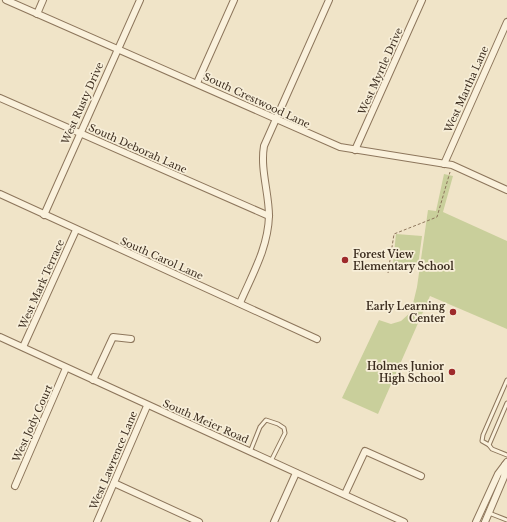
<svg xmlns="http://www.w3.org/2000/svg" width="507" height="522" font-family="'Libre Baskerville',serif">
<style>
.green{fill:#c9cf9b}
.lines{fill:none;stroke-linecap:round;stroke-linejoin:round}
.lane-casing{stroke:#8d765c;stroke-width:5}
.street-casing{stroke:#8d765c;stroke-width:8}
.path{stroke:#8d765c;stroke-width:1;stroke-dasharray:3 2;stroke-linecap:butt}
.lane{stroke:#faf1dc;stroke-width:3}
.street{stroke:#faf1dc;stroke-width:6}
.poi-dot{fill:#9e2a2b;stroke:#f7eed8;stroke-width:1.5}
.labels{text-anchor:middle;stroke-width:3.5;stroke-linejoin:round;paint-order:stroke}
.street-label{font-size:10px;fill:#3d2e20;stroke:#f7eed8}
.poi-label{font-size:10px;font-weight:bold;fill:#3d2e20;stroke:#f7eed8;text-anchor:end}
</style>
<rect width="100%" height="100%" fill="#f0e4c8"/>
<g class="green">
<path d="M444 174 453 176 443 212 507 241V329L430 296 378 414 342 398 379 320 391 324 401 321 411 312 417 287 428 210 436 211Z"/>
<path d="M396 234 422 236 418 266 393 263Z"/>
</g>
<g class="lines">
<g class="lane-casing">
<g id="lane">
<path d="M507 403 489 445 492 449 507 455"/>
<path d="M489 445 482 441 483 435 507 380"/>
<path d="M250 452 260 427 266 420 278 424 284 428 285 433 271 461"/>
<path d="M489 513 507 520"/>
</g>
</g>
<g class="street-casing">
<g id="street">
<path d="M6 0 340 147 452 165 507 190"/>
<path d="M37 14 43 0"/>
<path d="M197 83 234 0"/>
<path d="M0 98 269 216"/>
<path d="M355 150 422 0"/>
<path d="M444 164 507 22"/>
<path d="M0 194 317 339"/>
<path d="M44 215 140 0"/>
<path d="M240 303C252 275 268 248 269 216 269 193 260 169 264 146L329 0"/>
<path d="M0 337 404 522"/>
<path d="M23 347 76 230"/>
<path d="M93 380 113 337 131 339"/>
<path d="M114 483 199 522"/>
<path d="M15 486 66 368"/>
<path d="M345 494 365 451 421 476"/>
<path d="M97 522 147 406"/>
<path d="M274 522 296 473"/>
<path d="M476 522 498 474 507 462"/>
<path d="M485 522 504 477 505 465"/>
</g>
</g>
<path class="path" d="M388 273 394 234 437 217 450 172"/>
<use href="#lane" class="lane"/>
<use href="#street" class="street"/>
</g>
<g class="poi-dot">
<circle cx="345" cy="260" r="4"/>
<circle cx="453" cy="312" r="4"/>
<circle cx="452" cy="372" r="4"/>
</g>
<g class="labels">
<g class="street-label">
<text transform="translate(380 71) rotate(-66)" y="4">West Myrtle Drive</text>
<text transform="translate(466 89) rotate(-66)" y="4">West Martha Lane</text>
<text transform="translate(257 100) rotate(25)" y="4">South Crestwood Lane</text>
<text transform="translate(82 103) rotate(-66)" y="4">West Rusty Drive</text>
<text transform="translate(138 148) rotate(24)" y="4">South Deborah Lane</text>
<text transform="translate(162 258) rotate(24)" y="4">South Carol Lane</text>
<text transform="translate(41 284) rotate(-66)" y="4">West Mark Terrace</text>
<text transform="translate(206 421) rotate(24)" y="4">South Meier Road</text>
<text transform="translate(32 423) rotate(-66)" y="4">West Jody Court</text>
<text transform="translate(113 460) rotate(-67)" y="4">West Lawrence Lane</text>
</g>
<g class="poi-label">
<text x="353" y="258" text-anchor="start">Forest View<tspan x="353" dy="12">Elementary School</tspan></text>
<text x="445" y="310">Early Learning<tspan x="445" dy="12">Center</tspan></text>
<text x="444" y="370">Holmes Junior<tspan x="444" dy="12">High School</tspan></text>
</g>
</g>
</svg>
